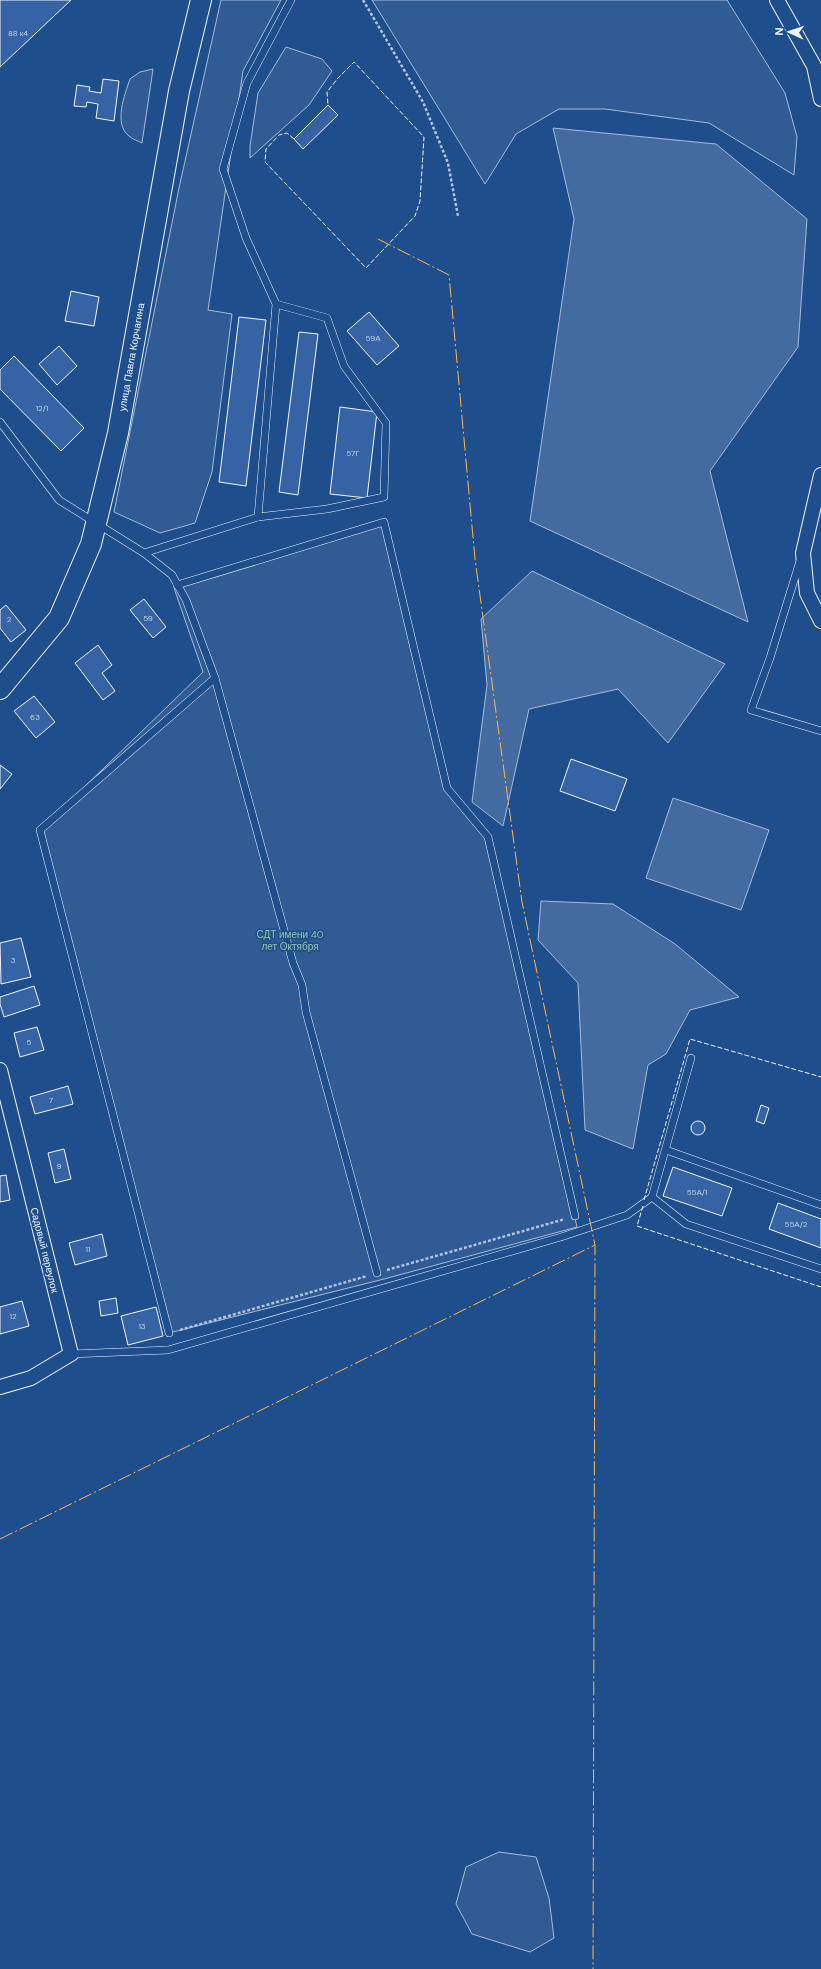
<svg xmlns="http://www.w3.org/2000/svg" width="821" height="1969" font-family="'DM Sans',sans-serif">
<style>
.green{fill:#305b95;stroke:#a8bbd7}
.water{fill:#446ba0;stroke:#a8bbd7}
.building{fill:#3563a3;stroke:#f2f6ff}
.lines{fill:none;stroke-linecap:round;stroke-linejoin:round}
.lane-casing{stroke:#f2f6ff;stroke-width:8}
.street-casing{stroke:#f2f6ff;stroke-width:16}
.secondary-casing{stroke:#f2f6ff;stroke-width:22}
.path{stroke:#b3c4dc;stroke-width:2.5;stroke-dasharray:3 2;stroke-linecap:butt}
.lane{stroke:#1f4e8c;stroke-width:7}
.street{stroke:#1f4e8c;stroke-width:14}
.secondary{stroke:#1f4e8c;stroke-width:20}
.fence{stroke:#f2f6ff;stroke-width:1;stroke-dasharray:5 2;stroke-linecap:butt}
.power{stroke:#ffb74d;stroke-width:1;stroke-dasharray:14 3 2 3;stroke-linecap:butt}
.labels{text-anchor:middle;stroke-width:3;stroke-linejoin:round;paint-order:stroke}
.number-label{font-size:8px;fill:#c3d1e8}
.street-label{font-size:10px;fill:#f2f6ff;stroke:#1f4e8c}
.park-label{font-size:10px;fill:#97c8a6;stroke:#1f4e8c}
</style>
<rect width="100%" height="100%" fill="#1f4e8c"/>
<g class="green">
<path d="M221 0H281L243 71 208 310 232 314 212 472 195 523 160 533 114 512 179 188Z"/>
<path d="M372 0H727L785 93 797 137 794 175 709 123 605 109H559L516 134 485 184Z"/>
<path d="M286 47 322 59 332 71 309 105 250 158V146L258 93Z"/>
<path d="M153 69 142 143C138 141 132 139 129 136 113 124 125 94 130 79L140 72Z"/>
<path d="M384 522 447 788 488 837 577 1227 384 1279 169 1333 40 830 203 672 174 588Z"/>
<path d="M499 1852 536 1857 549 1898 554 1938 530 1952 472 1934 456 1904 466 1867Z"/>
</g>
<g class="water">
<path d="M553 128 716 144 807 219 798 347 710 471 748 622 530 521 574 219Z"/>
<path d="M532 571 725 664 668 743 618 689 529 709 503 826 472 802 487 685 481 619Z"/>
<path d="M673 798 769 830 741 910 646 878Z"/>
<path d="M541 901 613 904 675 944 739 997 690 1010 666 1054 648 1065 633 1149 585 1130 578 983 538 940Z"/>
</g>
<g class="building">
<path d="M0 0H71L0 67Z"/>
<path d="M103 79 119 81 114 121 96 118 98 104 87 102 86 107 74 106 77 85 90 87 89 91 101 93Z"/>
<path d="M328 105 338 115 303 149 294 139Z"/>
<path d="M71 291 99 297 94 326 65 321Z"/>
<path d="M369 312 399 346 377 365 347 331Z"/>
<path d="M239 317 266 320 246 486 219 482Z"/>
<path d="M299 332 318 334 298 495 279 492Z"/>
<path d="M59 346 77 366 57 385 39 364Z"/>
<path d="M14 356 84 428 61 451 0 389V370Z"/>
<path d="M340 407 377 412 367 498 330 494Z"/>
<path d="M144 599 166 627 153 638 130 610Z"/>
<path d="M6 605 26 630 11 642 0 628V610Z"/>
<path d="M98 645 112 665 102 673 115 691 103 700 75 663Z"/>
<path d="M34 696 55 722 36 738 14 711Z"/>
<path d="M571 759 627 779 615 811 560 791Z"/>
<path d="M0 765 12 774 0 789Z"/>
<path d="M21 938 31 977 1 984 0 943Z"/>
<path d="M34 986 40 1005 4 1017 0 1004V997Z"/>
<path d="M37 1027 44 1050 20 1057 14 1033Z"/>
<path d="M68 1086 73 1104 35 1114 30 1097Z"/>
<path d="M761 1105 769 1108 764 1124 756 1121Z"/>
<circle cx="698" cy="1128" r="7"/>
<path d="M64 1149 71 1179 55 1183 48 1153Z"/>
<path d="M673 1167 732 1188 722 1216 663 1196Z"/>
<path d="M6 1175 10 1200 0 1202V1176Z"/>
<path d="M778 1203 821 1219V1248L769 1229Z"/>
<path d="M102 1234 107 1256 75 1265 69 1243Z"/>
<path d="M116 1298 118 1313 101 1316 99 1301Z"/>
<path d="M22 1301 29 1326 0 1334V1307Z"/>
<path d="M156 1307 163 1336 128 1345 121 1316Z"/>
</g>
<g class="lines">
<g class="lane-casing">
<g id="lane">
<path d="M276 304 327 318 344 366 386 423 384 497 327 509 258 517 276 304 246 238 223 169 247 83 291 0"/>
<path d="M0 422 59 500 144 553 258 517"/>
<path d="M144 553 172 575 186 600 215 678 293 963 302 985 306 1012 377 1273"/>
<path d="M800 561 770 658 751 710 821 731"/>
<path d="M177 585 384 522 447 788 488 837 575 1216"/>
<path d="M691 1058 652 1197 686 1224 821 1269"/>
<path d="M666 1150 821 1205"/>
<path d="M169 1333 40 830 215 678"/>
<path d="M71 1354 168 1350 561 1237 627 1215 652 1197"/>
</g>
</g>
<g class="street-casing">
<g id="street">
<path d="M777 0 814 66 821 99"/>
<path d="M821 475 803 553 807 593 821 621"/>
<path d="M0 1070 71 1354 31 1378 0 1387"/>
</g>
</g>
<g class="secondary-casing">
<path id="secondary" d="M0 689 59 618 91 544 118 433 179 91 201 0"/>
</g>
<g class="path">
<path d="M363 0 423 102 448 163 458 216"/>
<path d="M387 1270 565 1219"/>
<path d="M180 1330 367 1276"/>
</g>
<use href="#lane" class="lane"/>
<use href="#street" class="street"/>
<use href="#secondary" class="secondary"/>
<g class="fence">
<path d="M294 139 287 133 279 135 266 149 265 162 366 268 415 216 420 201 424 137 354 62 338 78 327 92 328 105"/>
<path d="M644 1200 690 1039 821 1077"/>
<path d="M643 1206 637 1226 821 1287"/>
</g>
<g class="power">
<path d="M378 239 449 275 475 559 522 902 595 1245"/>
<path d="M0 1539 595 1245 593 1969"/>
</g>
</g>
<g class="labels">
<g class="number-label">
<text x="18" y="36">88 к4</text>
<text x="373" y="341">59А</text>
<text x="42" y="411">12/1</text>
<text x="353" y="456">57Г</text>
<text x="148" y="621">59</text>
<text x="9" y="622">2</text>
<text x="35" y="720">63</text>
<text x="13" y="963">3</text>
<text x="29" y="1045">5</text>
<text x="51" y="1103">7</text>
<text x="59" y="1169">9</text>
<text x="697" y="1195">55А/1</text>
<text x="796" y="1227">55А/2</text>
<text x="88" y="1252">11</text>
<text x="13" y="1319">12</text>
<text x="142" y="1329">13</text>
</g>
<g class="street-label">
<text transform="translate(131 357) rotate(-80)" y="4">улица Павла Корчагина</text>
<text transform="translate(45 1250) rotate(76)" y="4">Садовый переулок</text>
</g>
<g class="park-label">
<text x="290" y="938">СДТ имени 40<tspan x="290" dy="12">лет Октября</tspan></text>
</g>
</g>
<g transform="translate(789 32) rotate(273)" stroke="#1f4e8c" stroke-width="3" paint-order="stroke">
<path d="M0-3L7 15L0 10L-7 15Z" fill="#f2f6ff"/>
<text y="-6" font-size="11" font-weight="bold" text-anchor="middle" fill="#f2f6ff">N</text>
</g>
</svg>
